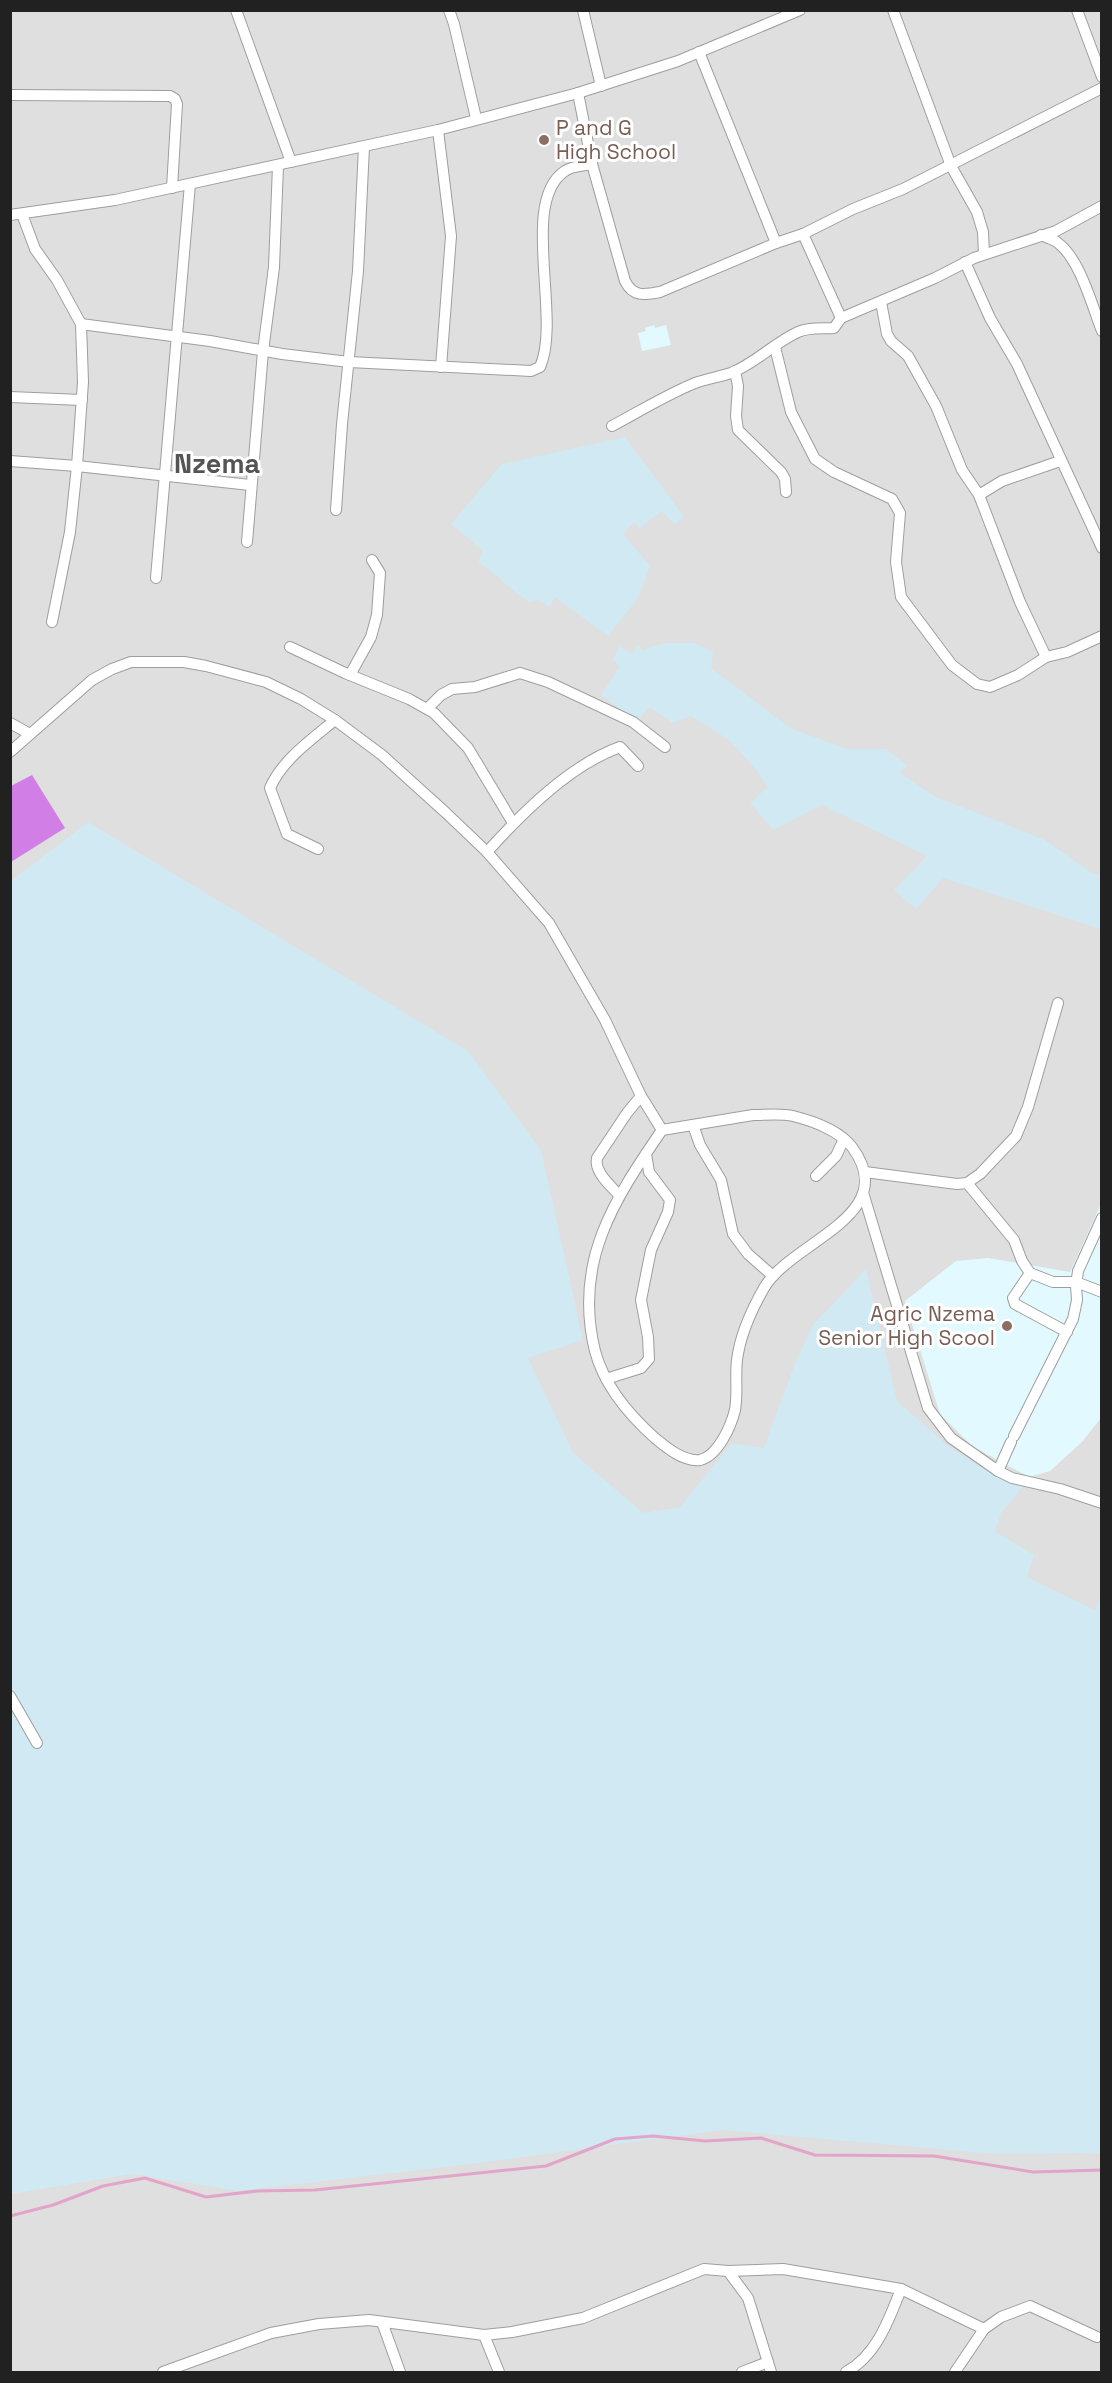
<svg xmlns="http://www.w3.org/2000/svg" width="1112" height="2383" font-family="'Space Grotesk',sans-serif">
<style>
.residential{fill:#dedfde}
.education{fill:#e2faff}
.farmland{fill:#d1e9f2}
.pitch{fill:#d17fe7}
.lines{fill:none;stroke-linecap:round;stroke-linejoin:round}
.stream{stroke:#e3a4c9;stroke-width:3}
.minor-casing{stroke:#9e9e9e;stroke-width:12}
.minor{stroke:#fff;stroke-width:10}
.education-dot{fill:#8d6e63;stroke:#fff;stroke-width:2}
.labels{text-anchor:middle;stroke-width:6;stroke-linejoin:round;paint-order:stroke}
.education-label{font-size:21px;fill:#785e54;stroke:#fff;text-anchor:start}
.district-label{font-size:27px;font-weight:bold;fill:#545454;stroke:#fff}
</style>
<rect width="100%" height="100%" fill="#e7f2f0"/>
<rect class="residential" x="11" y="11" width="1090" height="2361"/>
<g class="education">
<path d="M654 325 655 328 666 325 671 345 642 351 638 333 646 331 645 328Z"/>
<path d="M1101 1204V1418L1082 1442 1050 1471 1029 1477 972 1446 940 1414 905 1301 956 1261 988 1258 1070 1272Z"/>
</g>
<g class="farmland">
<path d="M625 437 684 517 675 525 662 511 640 528 634 522 623 534 650 566 638 598 608 636 555 597 550 607 538 600 528 602 478 561 483 551 451 524 502 464Z"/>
<path d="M665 643H694L713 652 711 668 790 728 847 749H886L907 765 900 773 934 796 1045 840 1092 873 1101 876V929L943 878 916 909 894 890 927 856 822 805 773 830 750 803 768 787 754 767 729 740 691 716 672 723 650 707 637 721 601 695 620 666 613 660 619 646 632 654 638 645 642 650Z"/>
<path d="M88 822 468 1051 541 1150 583 1340 528 1358 573 1453 643 1513 680 1507 732 1443 764 1448 796 1361 813 1325 866 1269 897 1401 948 1446 997 1477 1026 1483 1001 1513 995 1531 1034 1555 1027 1577 1095 1610 1101 1595V2153L995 2154 722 2130 479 2163 239 2191 132 2174 11 2194V881Z"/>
</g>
<path class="pitch" d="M32 775 65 828 11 862V786Z"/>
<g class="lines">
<path class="stream" d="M10 2216 53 2205 103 2186 145 2178 206 2197 257 2191 315 2190 546 2166 615 2139 653 2136 705 2141 761 2138 815 2155 934 2156 1033 2172 1102 2170"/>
<g class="minor-casing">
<g id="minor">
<path d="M236 10 291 162"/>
<path d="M449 10 454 24 476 118"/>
<path d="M583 10 601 86"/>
<path d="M893 10 951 166 977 212 983 232 984 254"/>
<path d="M1077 10 1102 77"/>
<path d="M699 52 776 243"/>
<path d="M578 93 592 164 625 281C633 297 644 295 660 292L776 243 803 234 853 209 903 189 1102 88"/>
<path d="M10 95 170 96 175 99 177 104 172 188"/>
<path d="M438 130 451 236 441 367"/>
<path d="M22 214 35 249 57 280 81 324 83 382 77 466 70 532 52 622"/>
<path d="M10 215 115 200 438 130 578 93 678 61 800 10"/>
<path d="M803 234 841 318"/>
<path d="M1041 235C1047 238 1054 239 1058 243 1080 259 1092 306 1102 331"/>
<path d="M965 262 990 318 1017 364 1102 548"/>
<path d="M881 302 887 334 891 341 908 356 936 406 962 470 979 495 1002 481 1060 461"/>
<path d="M81 324 210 341 282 354 349 362 531 371 540 367C562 318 519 201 565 171 572 166 583 166 592 164"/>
<path d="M775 347 791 412 815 459 834 472 892 499 900 513 896 562 901 597 952 665 977 684 990 687 1018 675 1046 657"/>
<path d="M735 371 738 386 736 416 738 430 781 472 785 479 786 492"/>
<path d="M10 397 82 400"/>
<path d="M612 426C640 411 666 395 695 383 706 379 719 377 731 373 756 363 774 343 798 332 810 327 822 329 834 328L841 318 935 278 974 258 1056 231 1102 206"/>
<path d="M10 461 77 466 250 485"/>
<path d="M979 495 1020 602 1046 657 1067 652 1102 636"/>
<path d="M336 510 342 424 358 271 364 147"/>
<path d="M247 542 263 351 274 267 278 166"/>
<path d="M156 578 190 184"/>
<path d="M290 647 345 673 409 699 434 713 468 748 513 823"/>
<path d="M350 675 371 637 377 615 380 573 372 560"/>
<path d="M428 708 441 695 452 689 475 687 520 673 548 682 633 722 665 747"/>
<path d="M10 723 30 734"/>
<path d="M10 752 92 680 112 669 131 662H184L206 666 266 682 301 699 335 720 382 755 445 812 487 852 549 923 605 1020 641 1096 662 1130"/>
<path d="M318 849 287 834 270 788C282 760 312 739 335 720"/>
<path d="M487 852C522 813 570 765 620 747L638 766"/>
<path d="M753 1115C765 1115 781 1113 793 1116 813 1121 840 1131 852 1147 903 1216 791 1241 764 1288 752 1309 740 1336 737 1360 735 1376 738 1393 735 1410 731 1426 718 1456 700 1460 684 1462 667 1448 656 1439 630 1416 604 1385 595 1351 573 1262 614 1200 662 1130Z"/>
<path d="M693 1125 700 1145 721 1180 733 1234 748 1254 773 1276"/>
<path d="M865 1172 957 1184 967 1183 980 1174 1016 1136 1028 1107 1058 1003"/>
<path d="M816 1176 836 1156 844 1139"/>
<path d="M967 1183 1014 1240 1022 1261 1030 1273 1053 1282H1076L1102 1292"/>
<path d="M619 1195C610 1185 594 1172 597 1158L627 1113 641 1096"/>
<path d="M864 1196 928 1408 951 1438 998 1471 1012 1478 1060 1489 1102 1503"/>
<path d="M1030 1273 1013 1298 1015 1304 1067 1332"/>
<path d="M606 1379 641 1368 649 1359 648 1337 641 1300 651 1250 668 1212 670 1200 649 1172 646 1154"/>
<path d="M1014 1436 1073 1319 1077 1300 1076 1286 1078 1271 1102 1218"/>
<path d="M998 1471 1011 1442"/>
<path d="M10 1696 37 1743"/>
<path d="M728 2271 783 2269 901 2289"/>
<path d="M382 2322 400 2372"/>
<path d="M484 2335 499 2372"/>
<path d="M163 2372 271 2333 319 2324 369 2320 484 2335 512 2332 583 2318 704 2269 728 2271 748 2298 771 2372"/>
<path d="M742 2372 768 2362"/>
<path d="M846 2372C876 2356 889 2320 901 2289L984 2329 1001 2317 1030 2306 1097 2337"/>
<path d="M955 2372 984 2329"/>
</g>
</g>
<use href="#minor" class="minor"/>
</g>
<g class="education-dot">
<circle cx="544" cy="140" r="6"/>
<circle cx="1007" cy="1326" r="6"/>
</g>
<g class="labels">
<g class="education-label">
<text x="556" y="135">P and G<tspan x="556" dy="24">High School</tspan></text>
<text x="995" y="1321" text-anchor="end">Agric Nzema<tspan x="995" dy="24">Senior High Scool</tspan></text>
</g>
<g class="district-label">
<text x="217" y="473">Nzema</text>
</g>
</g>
<rect width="1112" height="2383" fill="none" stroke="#212121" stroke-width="24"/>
</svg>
